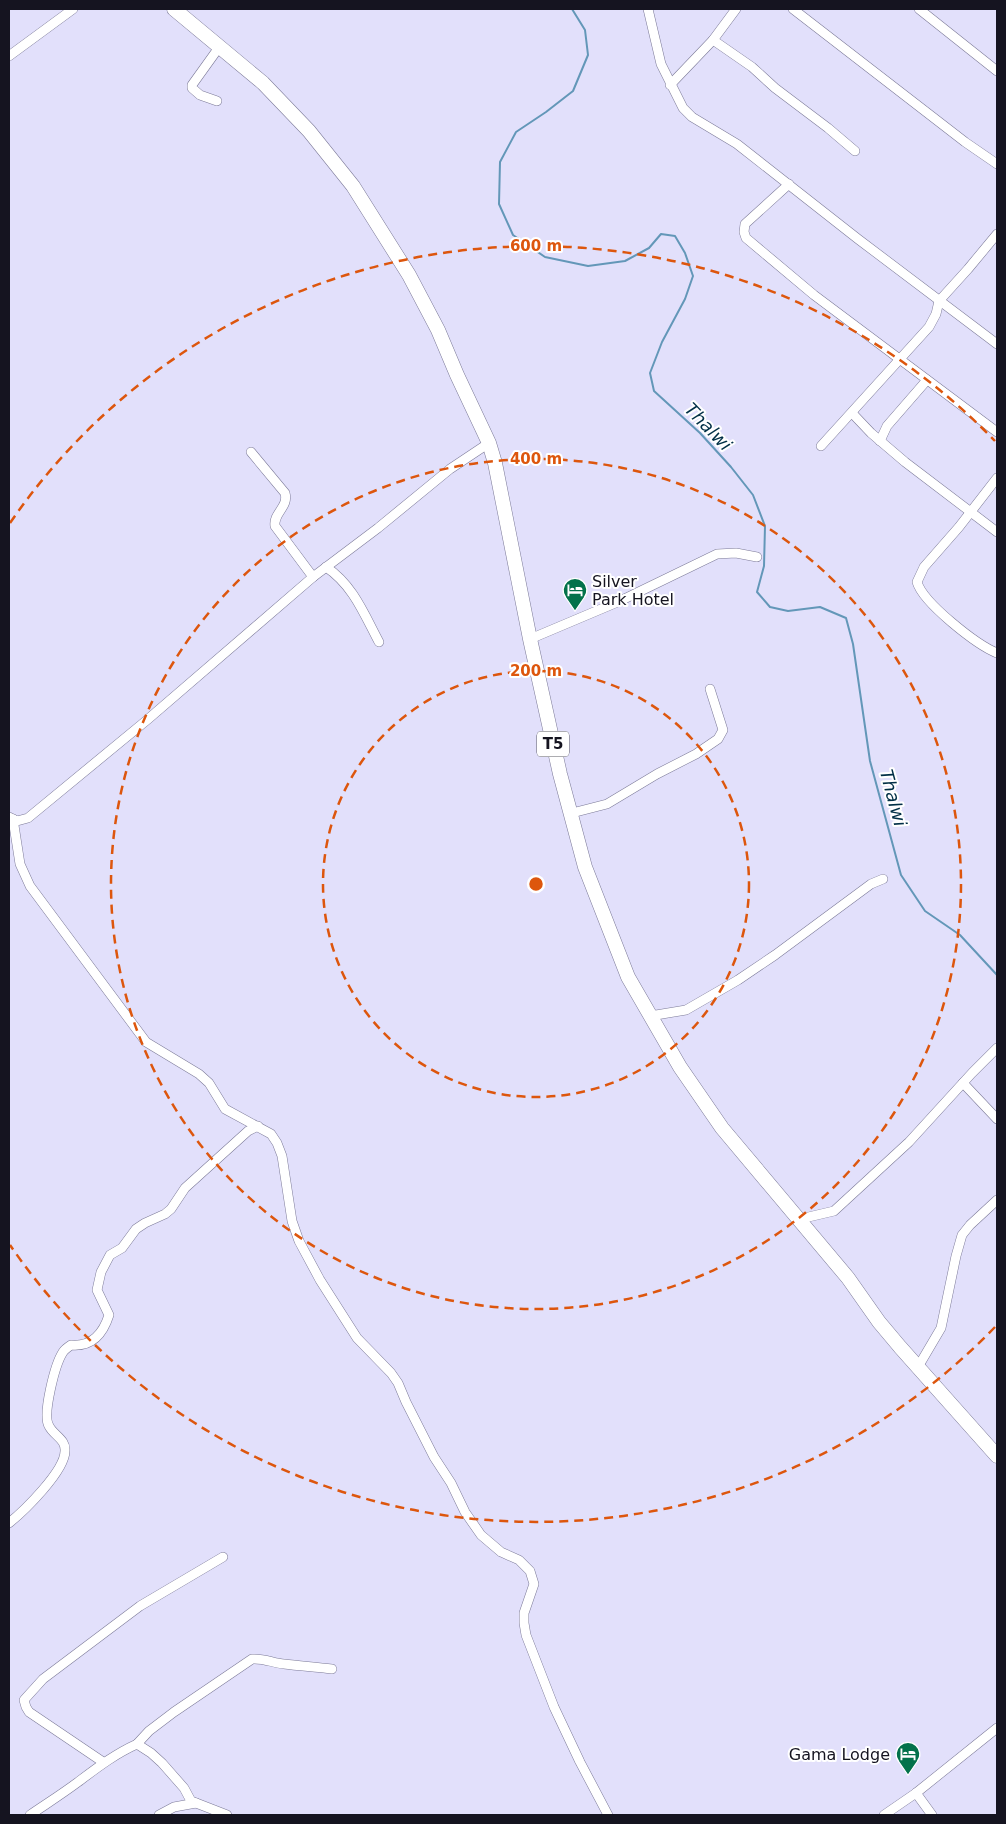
<svg xmlns="http://www.w3.org/2000/svg" width="1006" height="1824" font-family="'DejaVu Sans',sans-serif">
<style>
.lines{fill:none;stroke-linecap:round;stroke-linejoin:round}
.stream{stroke:#6397b8;stroke-width:2}
.minor-casing{stroke:#7c7a98;stroke-width:10}
.highway-casing{stroke:#7c7a98;stroke-width:15}
.minor{stroke:#fff;stroke-width:9}
.highway{stroke:#fff;stroke-width:14}
.ring{fill:none;stroke:#dd560d;stroke-width:2.5;stroke-dasharray:9 6}
.labels{text-anchor:middle;stroke-width:4;stroke-linejoin:round;paint-order:stroke}
.shield{fill:#fff;stroke:#5b5a63;stroke-width:1}
.shield-label{font-size:15px;font-weight:bold;fill:#151420}
.poi-label{font-size:16px;fill:#151420;stroke:#fff;text-anchor:start}
.water-label{font-size:18px;font-style:italic;fill:#012f46;stroke:#fff}
.centre{fill:#dd560d;stroke:#fff;stroke-width:2.5}
.ring-label{font-size:15px;text-anchor:middle;font-weight:bold;fill:#dd560d;stroke:#fff;stroke-width:4;stroke-linejoin:round;paint-order:stroke}
</style>
<rect width="100%" height="100%" fill="#e2e0fb"/>
<g class="lines">
<path class="stream" d="M572 9 585 30 588 55 573 91 546 112 516 132 500 162 499 204 513 235 545 257 588 266 625 261 649 248 661 234 675 236 685 253 693 276 685 299 662 342 650 373 654 391 700 433 731 467 753 495 765 526 764 566 757 592 770 607 788 611 820 607 846 618 853 644 870 761 901 875 925 911 960 935 997 975"/>
<g class="minor-casing">
<g id="minor">
<path d="M648 9 661 64 683 108 692 117 737 144 858 239 997 344"/>
<path d="M793 9 965 142 997 164"/>
<path d="M919 9 997 71"/>
<path d="M713 40 752 67 775 88 828 128 855 151"/>
<path d="M9 56 73 9"/>
<path d="M670 85 713 40 736 9"/>
<path d="M217 101 200 95 192 88V85L220 46"/>
<path d="M789 184 745 224 744 232 746 238 814 295 997 432"/>
<path d="M852 413 871 433 905 462 997 532"/>
<path d="M880 441 887 426 927 380"/>
<path d="M821 446 929 327 936 314 939 301 968 269 997 234"/>
<path d="M251 452 285 493C289 507 273 513 275 526L313 577"/>
<path d="M997 478 959 527 924 567 917 582C923 603 977 645 997 653"/>
<path d="M326 567C353 585 364 614 379 642"/>
<path d="M530 639 620 601 717 554 736 553 757 557"/>
<path d="M572 813 607 804 657 774 696 754 718 739 723 730 710 689"/>
<path d="M9 817 17 821 28 818 147 720 313 577 378 528 450 469 489 443"/>
<path d="M13 819 20 864 30 886 146 1042 199 1074 209 1083 225 1109 271 1134 277 1143 282 1156 292 1221 299 1241 320 1280 357 1338 391 1373 398 1383 406 1402 434 1457 451 1483 465 1512 481 1535 501 1552 519 1560 530 1571 534 1584 524 1613V1623L526 1635 554 1707 580 1762 608 1815"/>
<path d="M650 1016 686 1010 738 980 775 955 871 884 883 879"/>
<path d="M963 1083 997 1119"/>
<path d="M800 1219 834 1211 909 1142 972 1073 997 1048"/>
<path d="M918 1367 941 1328 956 1256 962 1235 970 1225 997 1200"/>
<path d="M9 1523C24 1511 65 1471 65 1451 66 1439 54 1436 49 1426 42 1415 55 1364 63 1352 65 1349 68 1347 71 1345 92 1347 103 1334 109 1315L97 1290 101 1272 110 1255 122 1248 136 1229 145 1223 165 1214 171 1209 185 1188 248 1131 258 1126"/>
<path d="M137 1744 149 1731 174 1712 252 1659C264 1658 273 1663 284 1664 300 1666 316 1667 332 1669"/>
<path d="M103 1762 29 1712 26 1707 24 1700 43 1679 140 1606 223 1557"/>
<path d="M916 1793 932 1815"/>
<path d="M30 1815C46 1804 62 1794 78 1782 98 1767 115 1754 137 1744L151 1753 162 1763 184 1788 191 1801 227 1815"/>
<path d="M159 1815 174 1807 196 1803"/>
<path d="M884 1815 916 1793 997 1728"/>
</g>
</g>
<g class="highway-casing">
<path id="highway" d="M174 9 263 83 309 131 353 186 409 275 438 330 457 375 489 443 495 463 530 639 560 774 585 867 628 977 680 1067 722 1128 848 1278 879 1322 900 1347 997 1456"/>
</g>
<use href="#minor" class="minor"/>
<use href="#highway" class="highway"/>
</g>
<g class="ring">
<circle cx="536" cy="884" r="213"/>
<circle cx="536" cy="884" r="425"/>
<path d="M995 1327A638 638 0 0 1 10 1245M10 523A638 638 0 0 1 995 441"/>
</g>
<defs>
<g id="hotel-pin" transform="scale(1.25)"><path d="M0 17L-7.5 6A9.5 9.5 0 1 1 7.5 6Z" fill="#03724b" stroke="#fff"/><path d="M-6-4.5h1.5V1H6V5H4.5V3h-9V5H-6ZM-4 0a1.8 1.8 0 1 1 3.6 0ZM.5 0V-2.5h3Q6-2.5 6 0Z" fill="#fff"/></g>
</defs>
<g fill-rule="evenodd">
<use href="#hotel-pin" x="575" y="590"/>
<use href="#hotel-pin" x="908" y="1754"/>
</g>
<g class="labels">
<rect class="shield" x="537" y="731.5" width="32" height="25" rx="4"/>
<g class="shield-label">
<text x="553" y="749">T5</text>
</g>
<g class="poi-label">
<text x="592" y="587">Silver<tspan x="592" dy="18">Park Hotel</tspan></text>
<text x="890" y="1760" text-anchor="end">Gama Lodge</text>
</g>
<g class="water-label">
<text transform="translate(708 427) rotate(46)" y="6">Thalwi</text>
<text transform="translate(893 798) rotate(75)" y="6">Thalwi</text>
</g>
</g>
<circle cx="536" cy="884" r="8" class="centre"/>
<g class="ring-label">
<text x="536" y="251">600 m</text>
<text x="536" y="464">400 m</text>
<text x="536" y="676">200 m</text>
</g>
<rect width="1006" height="1824" fill="none" stroke="#151420" stroke-width="20"/>
</svg>
